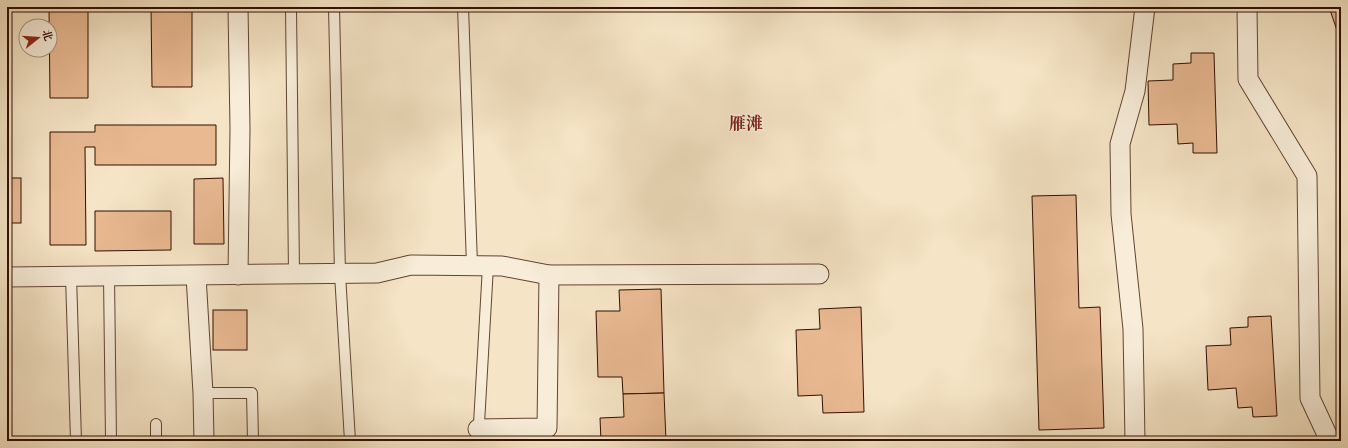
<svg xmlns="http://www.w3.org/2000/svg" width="1348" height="448" font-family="'Libre Bodoni','Noto Serif SC',serif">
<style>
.building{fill:#e9b992;stroke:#300f02}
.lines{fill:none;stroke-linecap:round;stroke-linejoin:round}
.service-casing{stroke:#614433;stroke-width:12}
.minor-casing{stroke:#614433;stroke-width:21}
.service{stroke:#f8edd9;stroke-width:10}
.minor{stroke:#f8edd9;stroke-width:19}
.labels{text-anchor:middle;stroke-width:3;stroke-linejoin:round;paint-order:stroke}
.neighbourhood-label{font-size:17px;font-weight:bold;fill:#7a1f14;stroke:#f8edd9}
</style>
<rect width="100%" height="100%" fill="#f5e4c5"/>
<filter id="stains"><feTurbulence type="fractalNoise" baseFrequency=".005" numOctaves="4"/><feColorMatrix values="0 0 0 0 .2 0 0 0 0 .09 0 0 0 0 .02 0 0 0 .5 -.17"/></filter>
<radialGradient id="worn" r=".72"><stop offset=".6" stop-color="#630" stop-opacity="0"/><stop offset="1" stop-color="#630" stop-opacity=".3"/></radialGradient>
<g class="building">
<path d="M49 7H88V98H50Z"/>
<path d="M151 7H192V87H152Z"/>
<path d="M1329 7H1341V42Z"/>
<path d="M1191 53H1214L1217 153H1193V143L1178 144 1177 124 1149 125 1148 81 1173 80V64L1191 63Z"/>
<path d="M95 125H216V165H95V147H85L86 245H50V132H95Z"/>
<rect x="7" y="178" width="14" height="45"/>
<path d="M223 178 224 244H194V179Z"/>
<path d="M1076 195 1079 308 1100 307 1104 428 1039 430 1032 196Z"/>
<path d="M95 211H171V250L95 251Z"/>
<path d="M661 289 664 393 623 394 622 377H598L596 311H620L619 290Z"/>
<path d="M861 307 864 412 823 413 822 395 798 396 796 330 820 329 819 309Z"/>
<rect x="213" y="310" width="34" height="40"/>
<path d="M1271 316 1277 416 1253 417 1252 407 1238 408 1236 388 1208 390 1206 346 1231 345 1230 328 1248 327V317Z"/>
<path d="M664 393 666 441H601L600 418 624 417 623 394Z"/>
</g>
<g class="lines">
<g class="service-casing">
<g id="service">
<path d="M291 7 294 274"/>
<path d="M334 7 340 274 350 441"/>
<path d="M463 7 472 265"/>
<path d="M71 276 76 441"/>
<path d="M109 276 111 441"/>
<path d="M203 393H252L253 441"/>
<path d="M156 441V424"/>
<path d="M478 441 488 266"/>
</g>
</g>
<g class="minor-casing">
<g id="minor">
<path d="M1247 7 1248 79 1307 176 1310 398 1330 441"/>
<path d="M238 275 240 129 238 7"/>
<path d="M196 276 203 393 204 441"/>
<path d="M7 277 377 273 411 265 502 266 549 275 819 274"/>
<path d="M478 429 547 428 549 275"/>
<path d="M1135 441 1133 329 1121 214 1120 144 1135 91 1145 7"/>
</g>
</g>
<use href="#service" class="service"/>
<use href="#minor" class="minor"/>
</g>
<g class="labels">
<g class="neighbourhood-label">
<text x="746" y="129">雁滩</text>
</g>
</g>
<rect width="1348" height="448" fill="none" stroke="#f5e4c5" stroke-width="24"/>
<rect x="8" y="8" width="1332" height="432" fill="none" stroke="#300f02" stroke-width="2"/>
<rect x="12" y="12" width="1324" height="424" fill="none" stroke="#300f02"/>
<g transform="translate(38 38) rotate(73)"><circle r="19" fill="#f8edd9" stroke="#a89483"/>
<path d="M0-3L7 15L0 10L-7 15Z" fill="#8f2418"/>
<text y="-6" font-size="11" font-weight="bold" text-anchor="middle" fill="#300f02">北</text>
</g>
<rect width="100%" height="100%" filter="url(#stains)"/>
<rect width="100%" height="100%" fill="url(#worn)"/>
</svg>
